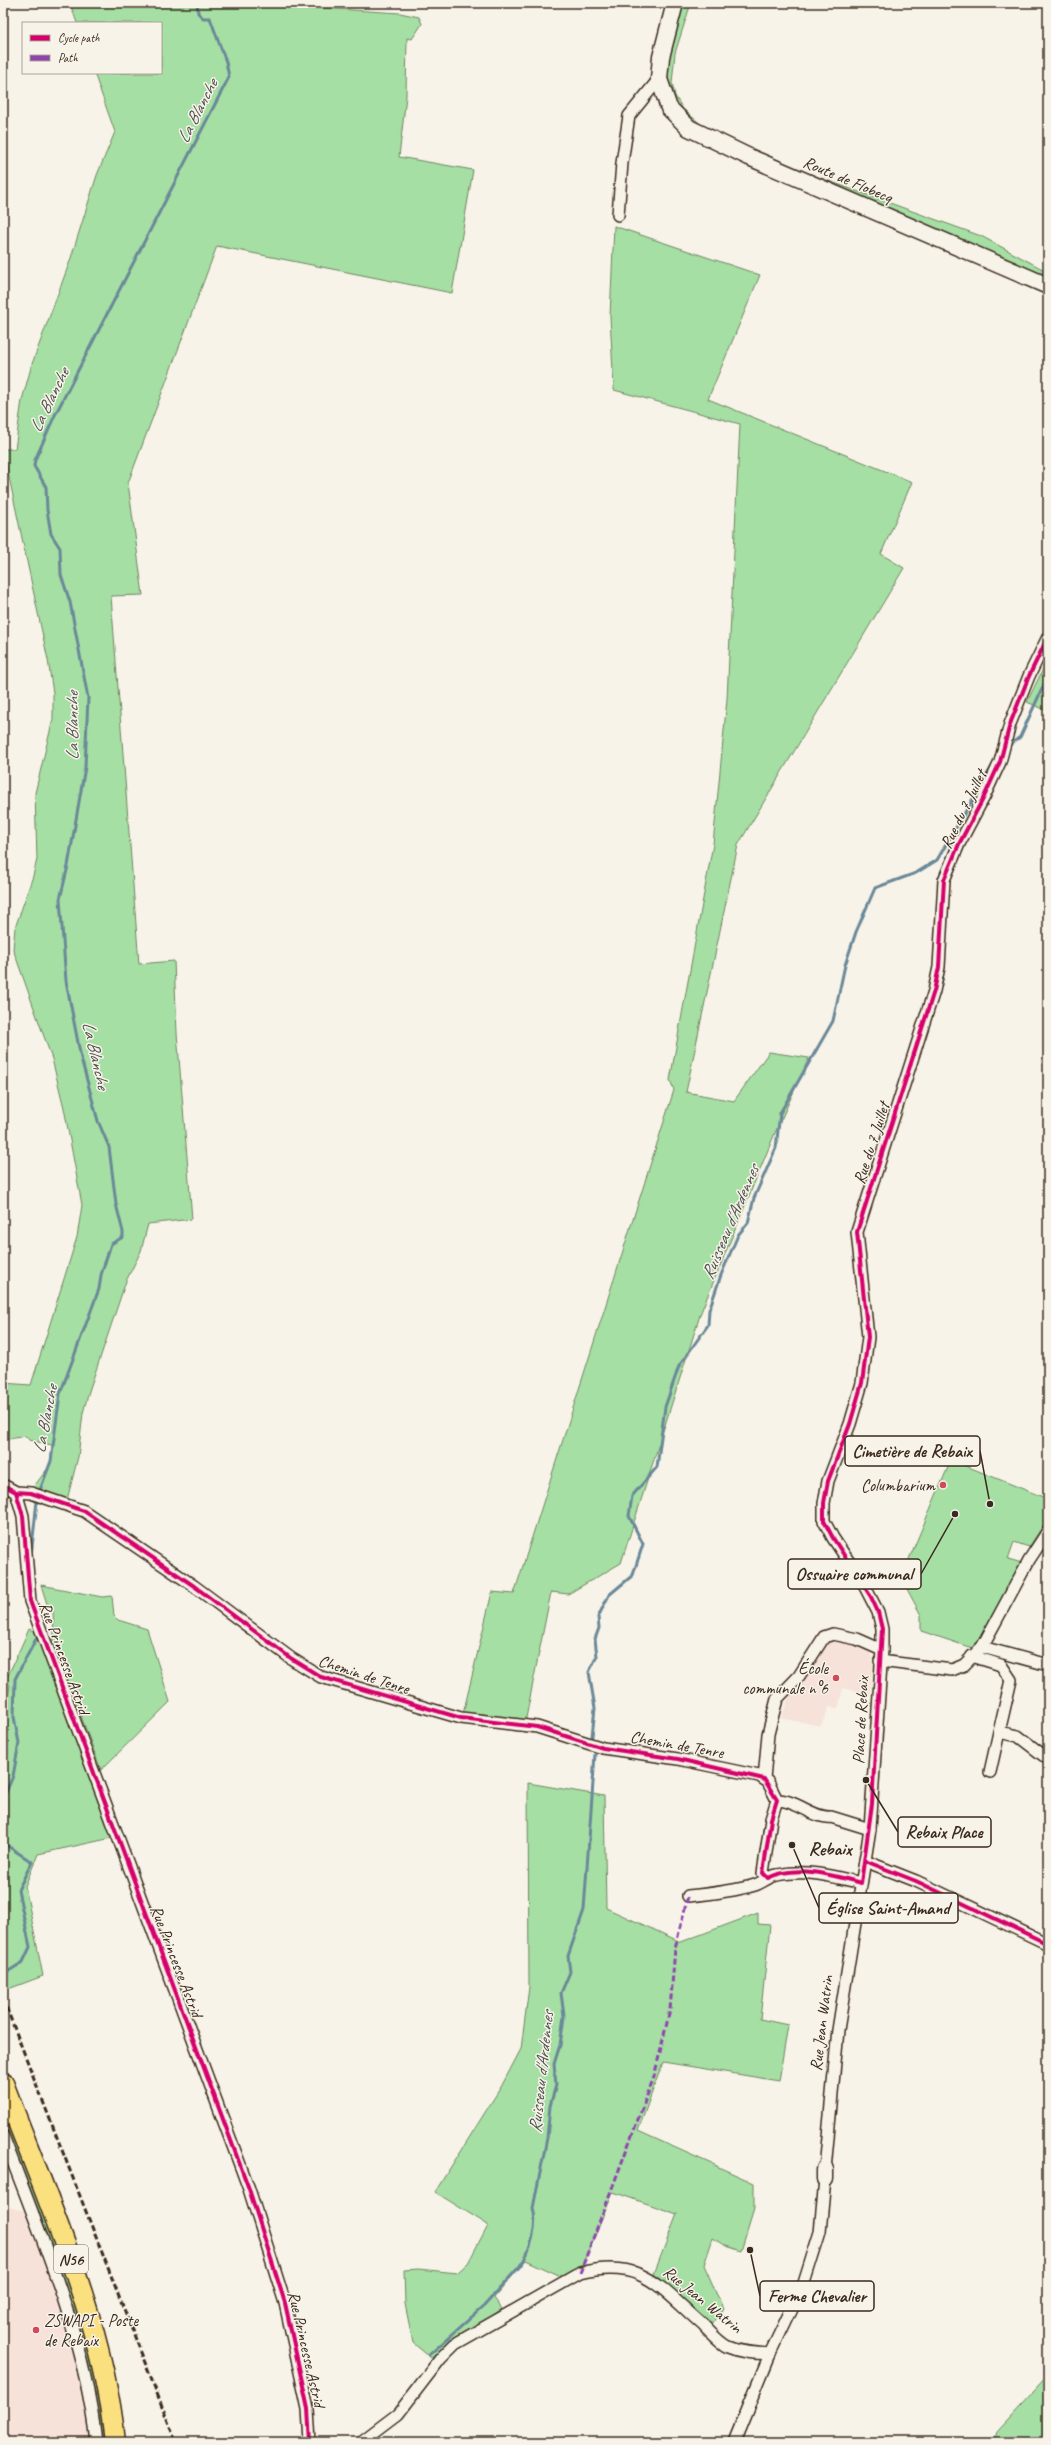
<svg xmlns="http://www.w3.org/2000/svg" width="1051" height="2445" font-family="Caveat,sans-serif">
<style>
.built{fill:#f6e2d8}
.green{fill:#a5dfa4;stroke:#708461}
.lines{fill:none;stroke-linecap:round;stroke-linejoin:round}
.stream{stroke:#6a8898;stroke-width:3}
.street-casing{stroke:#3b2a1e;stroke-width:14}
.secondary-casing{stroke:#3b2a1e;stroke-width:19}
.highway-casing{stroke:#3b2a1e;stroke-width:23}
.street{stroke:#f7f3e8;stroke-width:11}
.secondary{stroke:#f7f3e8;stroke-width:16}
.highway{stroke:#fbe080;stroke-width:20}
.rail{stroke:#3b2a1e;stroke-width:3;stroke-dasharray:6 3;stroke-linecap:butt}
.quiet{stroke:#8e44ad;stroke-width:3;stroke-dasharray:6 3;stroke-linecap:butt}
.cycleway-casing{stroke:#f7f3e8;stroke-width:6}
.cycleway{stroke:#d6006c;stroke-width:4}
.poi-dot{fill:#d1495b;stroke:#f7f3e8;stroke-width:1.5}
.labels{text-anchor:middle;stroke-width:3;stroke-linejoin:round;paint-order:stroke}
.shield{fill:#f7f3e8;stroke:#73665b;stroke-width:1}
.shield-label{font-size:16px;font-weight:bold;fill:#3b2a1e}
.street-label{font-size:17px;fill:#3b2a1e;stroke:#f7f3e8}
.poi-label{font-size:17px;fill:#3b2a1e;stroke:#f7f3e8;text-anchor:end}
.water-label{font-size:18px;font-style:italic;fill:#4f5151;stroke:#f7f3e8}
.quarter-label{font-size:19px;font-weight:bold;fill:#3b2a1e;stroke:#f7f3e8}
.leader{fill:none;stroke:#3b2a1e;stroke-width:1.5}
.callout-dot{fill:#3b2a1e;stroke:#f7f3e8;stroke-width:1.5}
.callout{fill:#f7f3e8;stroke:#3b2a1e;stroke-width:1.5}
.callout-label{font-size:18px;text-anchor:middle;font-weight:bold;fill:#3b2a1e}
</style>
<rect width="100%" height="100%" fill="#f7f3e8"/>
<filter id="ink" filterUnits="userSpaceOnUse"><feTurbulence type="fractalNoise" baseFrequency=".025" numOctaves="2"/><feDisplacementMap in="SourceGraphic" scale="8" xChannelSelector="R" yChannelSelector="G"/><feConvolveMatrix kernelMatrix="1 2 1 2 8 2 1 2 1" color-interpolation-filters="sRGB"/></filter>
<g filter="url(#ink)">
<g class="built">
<path d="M828 1640 857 1644 870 1651 873 1664 870 1695 843 1688 838 1708 829 1707 821 1726 781 1718 791 1691Z"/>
<path d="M3 2206 26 2211 64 2312 83 2382 92 2442 3 2441Z"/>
</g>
<g class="green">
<path d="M70 3H304V7L400 13 419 17 422 24 412 39 407 38 406 96 399 157 473 170 452 293 217 246 128 483 143 595 111 596 139 964 174 961 177 1033 192 1219 148 1224 141 1251 126 1281 89 1391 83 1413 78 1457 67 1500 32 1489 51 1464 52 1445 29 1440 26 1436 3 1440V1383L31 1385 77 1237 82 1205 64 1108 52 1059 13 949 15 928 33 876 37 859 35 793 53 719V693L48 660 3 449H15L22 400 32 364 70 261 97 175 115 132 94 73H161V23H77Z"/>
<path d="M678 3H691L675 53 672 83 675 96 683 109 710 132 793 168 981 236 1048 272V281L715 138 678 111 664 70Z"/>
<path d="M614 226 760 275 708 399 912 482 881 554 904 568 738 845 686 1092 734 1101 769 1052 809 1058 775 1133 701 1312 621 1563 568 1594 551 1592 525 1723 463 1714 492 1592 514 1594 674 1090 670 1080 713 844 727 699 740 424 614 390 610 317Z"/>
<path d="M1048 659V711L1027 702Z"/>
<path d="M951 1460 1048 1499V1518L1029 1547 1014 1542 1008 1559 1022 1563 984 1632 972 1648 921 1631V1615L901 1578Z"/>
<path d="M41 1585 102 1597 112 1596 114 1616 118 1620 147 1629 170 1702 101 1770 52 1638 54 1637 53 1611 47 1604Z"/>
<path d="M29 1629 35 1632 40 1641 112 1838 38 1854 25 1886 43 1976 11 1988 6 1986 3 1979V1792L6 1769 3 1760 8 1744 5 1707 10 1686 6 1680Z"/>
<path d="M528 1783 604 1796 606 1908 681 1942 758 1913V1924L770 1925 760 2019 788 2025 779 2081 663 2062 638 2131 754 2183V2209L741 2251 725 2246 713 2238 704 2265 723 2308 713 2324 654 2274 677 2214 613 2192 581 2268 563 2277 526 2260 494 2298 502 2309 431 2358 413 2343 405 2304 404 2270 419 2269 457 2273 468 2263 488 2225 435 2192 501 2087 521 2049 529 1987Z"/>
<path d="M3 2108 81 2317 97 2384 106 2442H100L29 2194 3 2126Z"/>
<path d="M1048 2376V2442H993L997 2431Z"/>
</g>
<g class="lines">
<g class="stream">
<path d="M1008 746 1020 737 1048 676"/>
<path d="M40 1490 51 1461 60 1394 99 1289 101 1275 111 1244 123 1237V1232L116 1204 109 1147 98 1121 81 1058 66 981 60 899 68 866 85 767 88 698 70 602 61 575 60 548 51 534 47 510 46 487 34 466 35 460 55 415 229 77 226 62 210 18H203L198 13 197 3"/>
<path d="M31 1556 37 1501"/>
<path d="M592 1736 595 1708 589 1672 597 1656 595 1639 599 1628 598 1617 609 1595 633 1575 643 1544 629 1516 632 1496 657 1467 665 1407 679 1366 708 1325 709 1310 721 1275 738 1235 748 1223 754 1198 776 1148 780 1113 833 1021 845 965 856 932 875 888 916 873 937 860 994 763"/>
<path d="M3 1824 4 1797 13 1776 19 1743 14 1717 15 1679 36 1639"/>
<path d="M3 1843 32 1862 18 1890 30 1947 23 1962 4 1974"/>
<path d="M429 2355 484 2306 520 2266C531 2251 538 2225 533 2208L547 2138 550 2106 556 2085 554 2064 560 2045 562 2031 564 2016 561 1993 570 1972 568 1956 584 1910 595 1754"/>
</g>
<g class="street-casing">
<g id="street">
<path d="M618 215 622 163 629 116 659 79"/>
<path d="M3 1485 16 1492 31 1493 84 1511 194 1586 292 1659 321 1677 461 1718 537 1727 603 1748 678 1759 759 1776 768 1782 777 1800"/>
<path d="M16 1492 23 1516 30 1601 249 2189 285 2303 308 2409 310 2442"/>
<path d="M982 1647 1048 1665"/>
<path d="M972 1656 1001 1665 1011 1680 999 1732 1018 1736 1048 1759"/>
<path d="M880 1661 952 1670 964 1665 982 1647 1029 1560 1048 1531"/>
<path d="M990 1772 999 1732"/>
<path d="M764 1779 768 1734 777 1699 799 1676 824 1637 833 1634 857 1639 882 1650"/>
<path d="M777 1800C797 1800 814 1819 831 1817L870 1829"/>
<path d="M865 1861 916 1881 1048 1944"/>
<path d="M768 1878 763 1873 771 1819 777 1800"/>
<path d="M688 1896C709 1894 734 1891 755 1885 762 1883 769 1876 777 1875 807 1869 833 1876 861 1883"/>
<path d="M3 2136C41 2236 84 2335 96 2442"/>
<path d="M825 2169 838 2030 870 1829 882 1650V1629L878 1612 863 1583 833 1538 824 1521V1503L828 1481 850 1424 862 1383 868 1337 857 1232 934 991 939 967 944 880 959 844 984 797 1000 762 1010 724 1029 676 1048 637"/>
<path d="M361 2442 398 2414 441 2358 455 2344 580 2273C643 2258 659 2287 703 2325 710 2332 719 2343 728 2347 742 2353 756 2353 770 2354"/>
<path d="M734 2442 770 2354 804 2283 820 2232 825 2179"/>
</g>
</g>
<g class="secondary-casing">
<g id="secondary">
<path d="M675 3 661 57 659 79 669 108 689 128 749 157 1048 286"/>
<path d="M825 2179V2169"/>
</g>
</g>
<g class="highway-casing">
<path id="highway" d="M3 2083C47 2200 102 2317 115 2442"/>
</g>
<use href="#street" class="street"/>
<use href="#secondary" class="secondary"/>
<use href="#highway" class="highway"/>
<path class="rail" d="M3 1999 176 2442"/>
<path class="quiet" d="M580 2273 654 2077 670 2010 675 1948 688 1896"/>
<g class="cycleway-casing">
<g id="cycleway">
<path d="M3 1485 16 1492 31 1493 84 1511 194 1586 292 1659 321 1677 461 1718 537 1727 603 1748 678 1759 764 1779 777 1800 771 1819 763 1873 768 1878C797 1864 832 1875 861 1883L872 1804 882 1629 878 1612 871 1597 833 1538 824 1521V1503L828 1481 850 1424 862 1383 868 1337 857 1232 934 991 939 967 944 880 959 844 984 797 1000 762 1010 724 1029 676 1048 637"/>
<path d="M16 1492 23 1516 30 1601 249 2189 285 2303 308 2409 310 2442"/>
<path d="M865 1861 916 1881 1048 1944"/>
</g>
</g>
<use href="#cycleway" class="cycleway"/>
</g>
</g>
<g class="poi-dot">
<circle cx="943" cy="1485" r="4"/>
<circle cx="836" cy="1678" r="4"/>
<circle cx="36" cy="2330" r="4"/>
</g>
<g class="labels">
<rect class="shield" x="54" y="2245" width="34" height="28" rx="3"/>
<g class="shield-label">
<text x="71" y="2265">N56</text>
</g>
<g class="street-label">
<text transform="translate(848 179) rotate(23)" y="6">Route de Flobecq</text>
<text transform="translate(963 809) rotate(-64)" y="6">Rue du 7 Juillet</text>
<text transform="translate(871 1143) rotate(-72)" y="6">Rue du 7 Juillet</text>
<text transform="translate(65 1658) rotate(70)" y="6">Rue Princesse Astrid</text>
<text transform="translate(364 1674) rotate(18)" y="6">Chemin de Tenre</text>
<text transform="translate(860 1720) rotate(-87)" y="6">Place de Rebaix</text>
<text transform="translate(677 1744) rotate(10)" y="6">Chemin de Tenre</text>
<text transform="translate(177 1961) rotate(69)" y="6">Rue Princesse Astrid</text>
<text transform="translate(821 2023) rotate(-83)" y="6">Rue Jean Watrin</text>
<text transform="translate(703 2299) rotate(39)" y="6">Rue Jean Watrin</text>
<text transform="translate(307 2349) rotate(77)" y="6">Rue Princesse Astrid</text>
</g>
<g class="poi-label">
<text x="935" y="1491">Columbarium</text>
<text x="828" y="1674">École<tspan x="828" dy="20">communale n°6</tspan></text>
<text x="44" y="2326" text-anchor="start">ZSWAPI - Poste<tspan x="44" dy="20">de Rebaix</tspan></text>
</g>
<g class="water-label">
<text transform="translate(197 111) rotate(-63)" y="6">La Blanche</text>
<text transform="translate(49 400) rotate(-64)" y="6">La Blanche</text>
<text transform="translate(72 726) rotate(-90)" y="6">La Blanche</text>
<text transform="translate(96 1055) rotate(77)" y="6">La Blanche</text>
<text transform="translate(730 1222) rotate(-67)" y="6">Ruisseau d'Ardennes</text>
<text transform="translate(45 1419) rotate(-79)" y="6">La Blanche</text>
<text transform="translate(541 2072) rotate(-84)" y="6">Ruisseau d'Ardennes</text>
</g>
<g class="quarter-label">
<text x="830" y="1855">Rebaix</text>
</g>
</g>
<path class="leader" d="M990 1504L980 1451M955 1514L921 1574M866 1780L898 1832M792 1845L819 1908M750 2250L760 2296"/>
<g class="callout-dot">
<circle cx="990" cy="1504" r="4"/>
<circle cx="955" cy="1514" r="4"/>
<circle cx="866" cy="1780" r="4"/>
<circle cx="792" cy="1845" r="4"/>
<circle cx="750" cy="2250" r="4"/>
</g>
<g class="callout">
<rect x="845" y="1436" width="135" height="30" rx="4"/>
<rect x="788" y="1559" width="133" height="30" rx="4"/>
<rect x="898" y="1817" width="93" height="30" rx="4"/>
<rect x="819" y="1893" width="139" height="30" rx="4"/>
<rect x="760" y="2281" width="114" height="30" rx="4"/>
</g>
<g class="callout-label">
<text x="912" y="1457">Cimetière de Rebaix</text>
<text x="854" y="1580">Ossuaire communal</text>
<text x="944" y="1838">Rebaix Place</text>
<text x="888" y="1914">Église Saint-Amand</text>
<text x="817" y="2302">Ferme Chevalier</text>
</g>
<rect width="1051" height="2445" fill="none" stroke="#f7f3e8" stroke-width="16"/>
<rect x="8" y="8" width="1035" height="2429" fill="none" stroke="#3b2a1e" stroke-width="1.5" filter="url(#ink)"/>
<rect x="22" y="22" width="140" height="52" fill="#f7f3e8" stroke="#aca397"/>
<rect x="30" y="35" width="20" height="6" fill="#d6006c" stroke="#aca397"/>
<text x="58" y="42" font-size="12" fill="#3b2a1e">Cycle path</text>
<rect x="30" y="55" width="20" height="6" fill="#8e44ad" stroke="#aca397"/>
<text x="58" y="62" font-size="12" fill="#3b2a1e">Path</text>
</svg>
